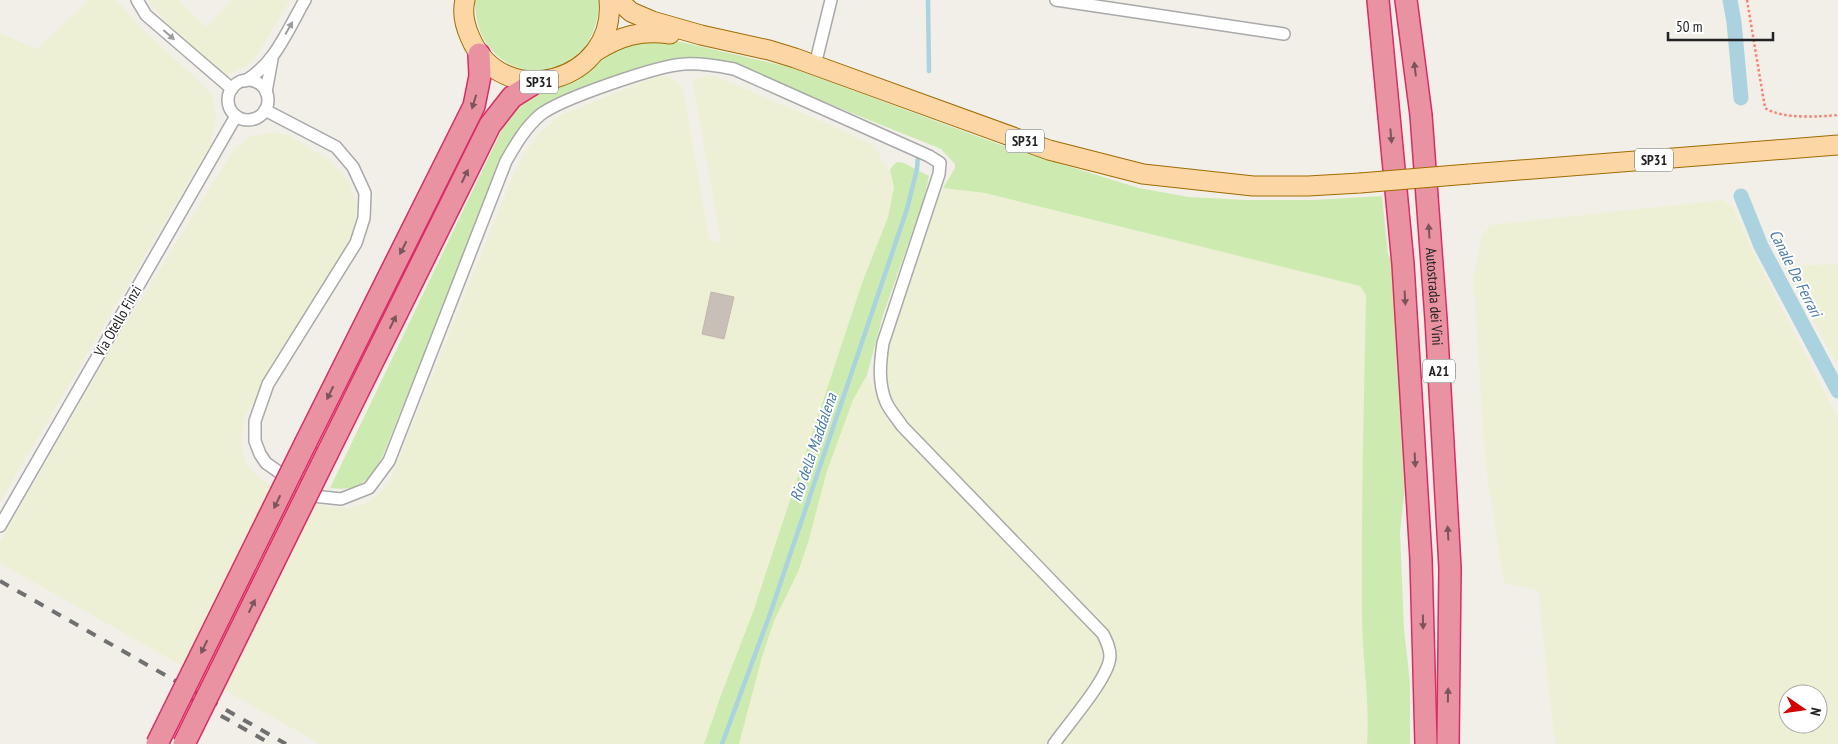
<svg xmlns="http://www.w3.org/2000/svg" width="1838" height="744" font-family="'PT Sans Narrow',sans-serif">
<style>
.farmland{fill:#eef0d5;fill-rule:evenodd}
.grass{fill:#cdebb0}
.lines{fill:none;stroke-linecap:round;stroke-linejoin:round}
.stream{stroke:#aad3df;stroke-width:4.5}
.canal{stroke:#aad3df;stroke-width:15}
.building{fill:#c7bfb8;stroke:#c4b6ab}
.street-casing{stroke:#a9a9a9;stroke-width:14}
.primary-casing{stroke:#a06b00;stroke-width:21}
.highway-casing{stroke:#dc2a67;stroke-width:24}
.path{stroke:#fa8072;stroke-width:2.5;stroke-dasharray:2.5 2.5;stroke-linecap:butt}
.street{stroke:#fff;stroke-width:11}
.primary{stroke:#fcd6a4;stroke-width:19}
.highway{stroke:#e892a2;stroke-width:21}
.rail{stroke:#707070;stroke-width:4;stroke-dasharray:10 10;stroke-linecap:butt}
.primary-bridge-casing{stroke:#a06b00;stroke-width:21;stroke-linecap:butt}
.highway-bridge-casing{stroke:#dc2a67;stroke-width:24;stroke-linecap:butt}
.primary-bridge{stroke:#fcd6a4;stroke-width:19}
.highway-bridge{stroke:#e892a2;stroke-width:21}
.oneway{fill:#9c9c9c}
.oneway2{fill:#7b545c}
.labels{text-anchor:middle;stroke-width:4;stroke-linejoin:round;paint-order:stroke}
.shield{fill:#fff;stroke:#646464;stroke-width:1}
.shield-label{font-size:14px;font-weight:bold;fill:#222}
.street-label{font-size:15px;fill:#222;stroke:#fff}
.water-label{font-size:16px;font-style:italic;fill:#4a7aab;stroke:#fff}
</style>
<rect width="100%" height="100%" fill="#f2efe9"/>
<g class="farmland">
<path d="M89 0H115L124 8 141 28 206 88 213 98 216 116 210 145 0 502V33L37 49Z"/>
<path d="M148 0H178L206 27 232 0H290L252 63 229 74 223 73 171 28Z"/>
<path d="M666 76 675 80 683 88 709 239 721 243 693 83V80L706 76 717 77 833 126 873 145 889 170 894 187 888 217 862 283 788 509 753 612 721 695 704 744H320L0 563V542L121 332 233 151 249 137 274 132 288 135 326 158 344 175 350 185 356 201 355 218 351 237 252 403 245 417 241 440 243 454 247 465 255 474 270 485 326 507 351 508 371 501 380 493 390 480 513 175 523 155 540 132 561 115 655 77Z"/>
<path d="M943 188 985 193 1360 286 1366 295 1362 575V623L1368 722 1367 744H1061L1111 675 1115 649 1107 631 929 448 895 407 887 390 885 355 929 220Z"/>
<path d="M1723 200 1733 207 1750 246 1838 418V744H1555L1538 590 1504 583 1486 468 1473 278 1482 236 1490 225ZM1788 694H1818V724H1788Z"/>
<path d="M1838 264V366L1783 266Z"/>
<path d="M867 375 886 417 1101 642 1105 652 1103 665 1096 679 1049 744H739L762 657 774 621 798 572 808 543 827 471 853 400Z"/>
</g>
<g class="grass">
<path d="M475 0H599C598 95 474 93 475 0Z"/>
<path d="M664 38 789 67 1009 148 1139 188 1189 197 1246 200H1314L1382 196 1388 254 1395 268 1407 467 1400 532 1404 629 1410 682V744H1367C1370 701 1362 658 1362 615 1361 508 1364 402 1366 295L1360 286 985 193 943 188 955 168V164L941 149 743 69 686 59 668 60 652 64 558 99 530 118 517 132 507 149 383 455C370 480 360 492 330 488L508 117 520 102 530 95 577 81 589 72 613 49 634 39Z"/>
<path d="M898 162 904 163 929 176 924 199 883 315 867 375 853 400 827 471 808 543 798 572 774 621 762 657 739 744H704L721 695 753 612 862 283 888 217 894 187 890 170 894 164Z"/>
</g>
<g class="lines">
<g class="stream">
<path d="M928 0 929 71"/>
<path d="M722 744 770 614 907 209 917 169 918 155"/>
</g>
<g class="canal">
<path d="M1730 0 1734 22 1741 98"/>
<path d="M1741 196 1761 246 1838 391"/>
</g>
</g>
<path class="building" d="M711 292 734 297 724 339 702 334Z"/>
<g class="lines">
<g class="street-casing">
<g id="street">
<path d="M137 0 146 15 232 89"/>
<path d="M1056 0 1284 34"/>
<path d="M815 65 831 0"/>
<circle cx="248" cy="100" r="20"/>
<path d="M245 81C275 64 288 29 305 0"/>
<path d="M266 92 272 59"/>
<path d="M265 110 336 147 353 167 365 193 364 218 356 243 268 384 255 421V441L260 454 266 463 313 496 341 499 369 488 389 461 506 161C516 144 525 128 540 115 560 99 659 65 685 64 701 63 718 66 734 69L929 156 940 163 939 174 883 343C880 363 878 383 886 402 890 411 897 418 902 426L1103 634C1107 642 1110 648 1110 656 1110 677 1067 725 1054 744"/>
<path d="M0 526 236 116"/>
</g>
</g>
<g class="primary-casing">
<g id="primary">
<path d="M465 0C462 12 465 26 470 37 502 114 617 82 609 0"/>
<path d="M618 0 631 12 652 21 701 35 769 50 795 58 1049 150 1143 174 1253 186H1308L1360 183"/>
<path d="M596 51C621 36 640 30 670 34"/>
<path d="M1469 174 1838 145"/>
</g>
</g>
<g class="highway-casing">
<g id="highway">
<path d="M1378 0 1403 264 1421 559 1426 744"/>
<path id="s1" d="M1406 0 1421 115 1436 319 1450 568 1448 744"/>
<path d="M306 442 474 106 480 76 479 54"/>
<path d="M328 452 490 125 512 97 536 82"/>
</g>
</g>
<path class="path" d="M1747 0 1765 108C1781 119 1819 117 1838 115"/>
<use href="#street" class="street"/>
<use href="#primary" class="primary"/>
<use href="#highway" class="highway"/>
<g class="rail">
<path d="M0 581 286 744"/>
<path d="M186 696 271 744"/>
</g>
<g class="primary-bridge-casing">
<path id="primary-bridge" d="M1360 183 1469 174"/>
</g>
<g class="highway-bridge-casing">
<g id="highway-bridge">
<path d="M157 744 306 442"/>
<path d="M184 744 328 452"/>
</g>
</g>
<use href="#primary-bridge" class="primary-bridge"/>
<use href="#highway-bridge" class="highway-bridge"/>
</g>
<defs><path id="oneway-solid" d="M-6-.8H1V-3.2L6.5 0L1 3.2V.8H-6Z" transform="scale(1.25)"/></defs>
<g class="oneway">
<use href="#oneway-solid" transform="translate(289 28) rotate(-60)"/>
<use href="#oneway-solid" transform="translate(169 35) rotate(41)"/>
</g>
<g class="oneway2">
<use href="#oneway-solid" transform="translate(1415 69) rotate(-97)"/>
<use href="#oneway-solid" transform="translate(474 102) rotate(107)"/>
<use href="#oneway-solid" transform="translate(1391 136) rotate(85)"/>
<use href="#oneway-solid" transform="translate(465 176) rotate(-64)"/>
<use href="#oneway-solid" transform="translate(1429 231) rotate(-94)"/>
<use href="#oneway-solid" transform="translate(403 248) rotate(117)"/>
<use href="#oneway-solid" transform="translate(1405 298) rotate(87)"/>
<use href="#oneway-solid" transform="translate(393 322) rotate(-64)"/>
<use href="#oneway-solid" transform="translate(330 393) rotate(116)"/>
<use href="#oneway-solid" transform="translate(1415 460) rotate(87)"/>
<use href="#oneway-solid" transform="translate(277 502) rotate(116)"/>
<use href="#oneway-solid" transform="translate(1448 533) rotate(-93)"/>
<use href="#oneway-solid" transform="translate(252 606) rotate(-64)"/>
<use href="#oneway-solid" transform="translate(1423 622) rotate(89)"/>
<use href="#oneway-solid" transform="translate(204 647) rotate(116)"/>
<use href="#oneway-solid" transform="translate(1448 695) rotate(-89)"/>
</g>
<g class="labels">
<g class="shield">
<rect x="520" y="70.5" width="38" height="23" rx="4"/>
<rect x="1006" y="129.5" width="38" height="23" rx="4"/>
<rect x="1635" y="148.5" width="38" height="23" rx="4"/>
<rect x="1423" y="359.5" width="32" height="23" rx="4"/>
</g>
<g class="shield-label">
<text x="539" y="87">SP31</text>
<text x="1025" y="146">SP31</text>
<text x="1654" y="165">SP31</text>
<text x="1439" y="376">A21</text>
</g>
<g class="street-label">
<text dy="5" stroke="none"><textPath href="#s1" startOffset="298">Autostrada dei Vini</textPath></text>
<text transform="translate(118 321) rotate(-60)" y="5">Via Otello Finzi</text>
</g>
<g class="water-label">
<text transform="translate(1796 273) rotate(63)" y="6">Canale De Ferrari</text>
<text transform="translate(813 447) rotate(-71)" y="6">Rio della Maddalena</text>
</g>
</g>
<g transform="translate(1803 709) rotate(103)"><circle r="24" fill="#ffffff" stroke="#a7a7a7"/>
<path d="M0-4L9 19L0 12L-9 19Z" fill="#d40000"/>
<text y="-8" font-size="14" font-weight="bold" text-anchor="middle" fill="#222222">N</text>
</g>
<path d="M1668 32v8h105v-8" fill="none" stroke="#222222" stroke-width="2.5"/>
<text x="1676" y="32" font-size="15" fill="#222222" stroke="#ffffff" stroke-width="4" paint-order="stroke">50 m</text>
</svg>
